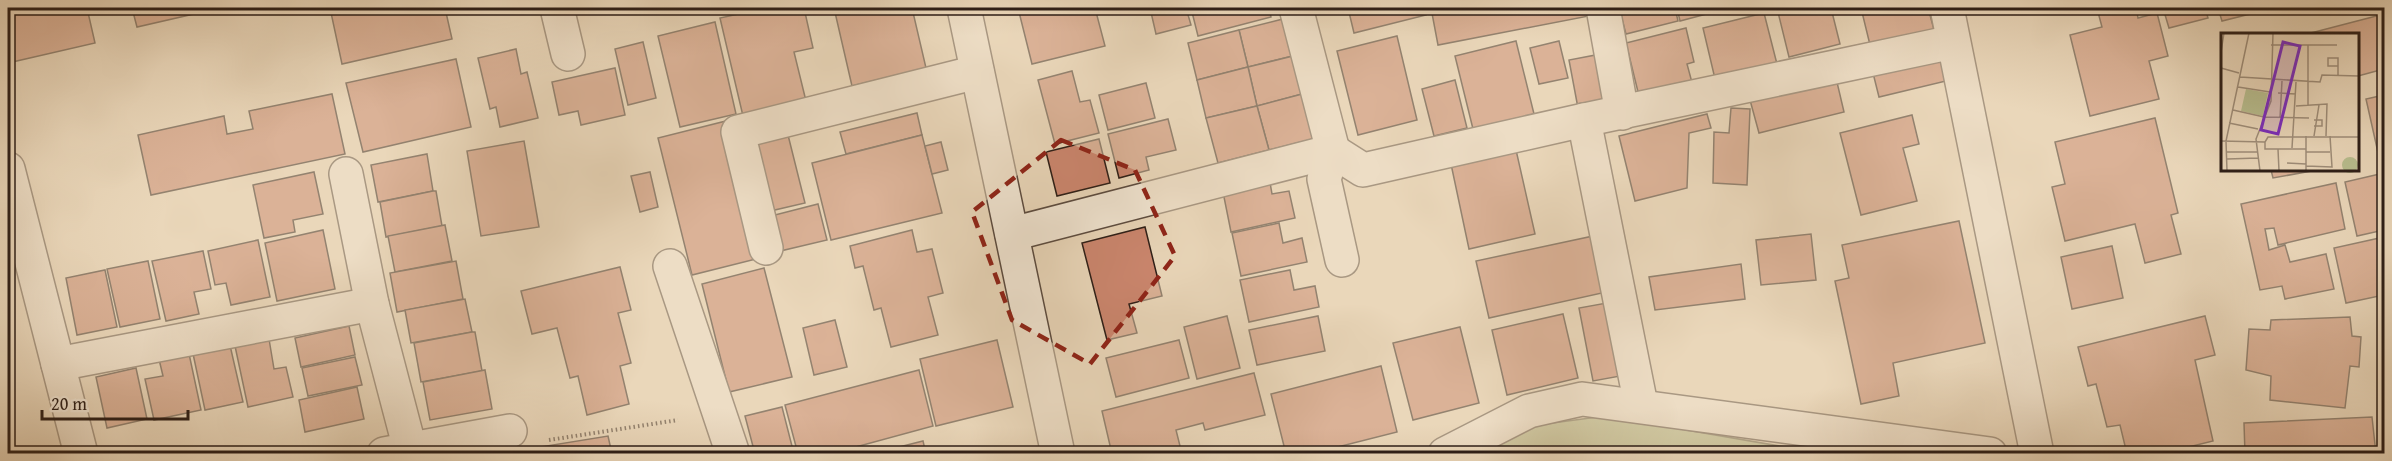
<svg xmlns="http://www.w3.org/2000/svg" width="2392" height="461" font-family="'Gentium Book Plus',serif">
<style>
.green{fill:#b8be8f;stroke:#726e53;stroke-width:1.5}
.building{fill:#cb866e;stroke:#2d1e17;stroke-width:1.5}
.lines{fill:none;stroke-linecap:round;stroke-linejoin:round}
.minor-casing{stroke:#5c4c40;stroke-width:36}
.path{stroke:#2d1e17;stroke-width:4;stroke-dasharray:1.5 3;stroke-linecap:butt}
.minor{stroke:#f1e5d2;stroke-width:33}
.marked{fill:none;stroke:#8f2418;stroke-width:4.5;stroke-dasharray:12 8;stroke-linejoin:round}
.inset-road{fill:none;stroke:#9e8d79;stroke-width:1.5}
.view{fill:#7b2cbf;fill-opacity:0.15;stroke:#7b2cbf;stroke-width:3}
.inset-edge{fill:none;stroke:#2d1e17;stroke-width:3}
</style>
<rect width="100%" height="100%" fill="#ead7ba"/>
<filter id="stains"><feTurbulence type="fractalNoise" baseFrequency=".00333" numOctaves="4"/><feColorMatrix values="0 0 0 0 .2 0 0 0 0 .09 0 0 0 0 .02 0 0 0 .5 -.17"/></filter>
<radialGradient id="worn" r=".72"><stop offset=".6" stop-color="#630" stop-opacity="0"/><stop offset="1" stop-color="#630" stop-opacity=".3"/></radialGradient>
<path class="green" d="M1605 416 1820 453 1484 454 1530 426Z"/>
<g class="building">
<path d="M8 8H87L95 43 8 63Z"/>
<path d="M132 8H220L137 27Z"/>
<path d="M330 8H445L452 39 342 64Z"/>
<path d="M766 8H804L813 48 794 52 806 101 743 116 720 18Z"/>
<path d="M834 8H912L926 68 852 86Z"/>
<path d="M1018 8H1095L1105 46 1032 64Z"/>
<path d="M1150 8H1186L1191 25 1156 34Z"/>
<path d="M1191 8H1269L1271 17 1198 36Z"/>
<path d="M1348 8H1424L1426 15 1354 33Z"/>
<path d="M1431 8H1593L1594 15 1438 45Z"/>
<path d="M1619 8H1675L1678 21 1626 34Z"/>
<path d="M1677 8H1717L1718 11 1680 21Z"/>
<path d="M1777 8H1831L1840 44 1789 57Z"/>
<path d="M1861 8H1928L1935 33 1871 49Z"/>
<path d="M2114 8 2116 14 2136 8 2138 18 2157 13 2168 56 2149 61 2159 99 2090 116 2070 35 2102 27 2098 12Z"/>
<path d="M2163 8H2205L2208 18 2169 28Z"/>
<path d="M2218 8H2274L2222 21Z"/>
<path d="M1764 13 1778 68 1716 83 1703 28Z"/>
<path d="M2384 14V69L2358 76V34H2307Z"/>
<path d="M1287 18 1297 55 1248 67 1239 30Z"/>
<path d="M715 22 736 114 680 127 658 36Z"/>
<path d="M1686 28 1694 62 1687 64 1694 90 1641 104 1626 43Z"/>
<path d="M1239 30 1248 67 1197 80 1188 43Z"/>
<path d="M1397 36 1417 120 1358 135 1337 51Z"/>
<path d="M1516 41 1534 114 1473 129 1455 56Z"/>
<path d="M1559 41 1568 78 1539 84 1530 48Z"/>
<path d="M643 42 656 98 628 105 615 49Z"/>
<path d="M516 49 521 74 527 72 538 118 500 127 496 107 490 109 478 58Z"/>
<path d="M1939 53 1946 81 1879 97 1872 69Z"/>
<path d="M1601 54 1610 102 1578 108 1569 60Z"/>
<path d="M1297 55 1306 93 1257 106 1248 67Z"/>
<path d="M456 59 471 127 363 152 346 83Z"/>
<path d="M1248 67 1257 106 1206 118 1197 80Z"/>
<path d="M615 68 625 115 581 125 578 111 559 115 552 82Z"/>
<path d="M1072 71 1080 102 1090 100 1099 133 1055 144 1038 80Z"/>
<path d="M1836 78 1844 112 1759 133 1750 100Z"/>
<path d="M1455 80 1467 128 1434 136 1422 89Z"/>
<path d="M1146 83 1155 118 1108 130 1099 95Z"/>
<path d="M1306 93 1317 138 1269 150 1257 106Z"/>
<path d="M332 94 345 154 151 195 138 135 224 116 227 134 253 129 249 111Z"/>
<path d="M2384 95V165L2381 166 2366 99Z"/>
<path d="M1257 106 1269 150 1218 163 1206 118Z"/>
<path d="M1731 108 1750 109 1747 185 1713 183 1714 132 1729 133Z"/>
<path d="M917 113 922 135 846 154 840 132Z"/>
<path d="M1707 114 1711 128 1689 133 1687 188 1635 201 1619 136Z"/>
<path d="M1912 115 1919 144 1903 148 1917 201 1861 215 1840 133Z"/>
<path d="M2155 118 2178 213 2171 215 2181 254 2145 263 2135 224 2065 241 2052 187 2065 184 2055 142Z"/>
<path d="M1168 119 1176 150 1146 157 1149 170 1119 178 1108 134Z"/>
<path d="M726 121 760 258 692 275 658 138Z"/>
<path d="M788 135 805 203 766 212 749 145Z"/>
<path d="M922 135 942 213 831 240 812 163Z"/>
<path d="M1099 139 1110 183 1057 196 1046 152Z"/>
<path d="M524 141 539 227 481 236 467 151Z"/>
<path d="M941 142 948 170 932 174 925 146Z"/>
<path d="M1516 150 1535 234 1469 249 1451 164Z"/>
<path d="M427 154 433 191 378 202 371 165Z"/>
<path d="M2271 170H2317L2273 178Z"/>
<path d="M314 172 323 214 293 220 295 232 264 238 253 185Z"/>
<path d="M650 172 658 207 640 212 631 176Z"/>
<path d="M2384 173V230L2357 236 2345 182Z"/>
<path d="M1269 177 1272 194 1289 191 1295 218 1231 232 1222 187Z"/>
<path d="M2336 183 2345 229 2278 245 2274 228 2265 229 2269 250 2285 245 2290 262 2326 254 2334 289 2285 299 2282 286 2260 290 2241 204Z"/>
<path d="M433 191H436L442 226 386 237 380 202Z"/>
<path d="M818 204 827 240 776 252 767 217Z"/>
<path d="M1959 221 1985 343 1893 363 1899 396 1861 404 1835 281 1849 278 1842 245Z"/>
<path d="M1279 223 1283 243 1302 238 1307 262 1241 276 1232 233Z"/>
<path d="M445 225 452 261 395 272 388 236Z"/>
<path d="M1145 227 1162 296 1129 304 1137 333 1107 340 1082 243Z"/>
<path d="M323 230 335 289 277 301 265 243Z"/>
<path d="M912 230 917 252 932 249 943 293 928 297 938 335 891 347 881 308 874 310 863 266 855 268 850 246Z"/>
<path d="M1811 234 1816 280 1761 285 1756 240Z"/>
<path d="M1598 235 1611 291 1489 318 1476 261Z"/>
<path d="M2384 237V295L2346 303 2334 248Z"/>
<path d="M258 240 270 297 231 305 226 283 215 285 208 251Z"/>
<path d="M2112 246 2123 298 2072 309 2061 257Z"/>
<path d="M203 251 211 289 194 292 199 314 166 321 152 261Z"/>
<path d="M148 261 160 319 120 327 107 269Z"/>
<path d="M456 261 463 299 397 312 390 273Z"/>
<path d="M1741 264 1745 299 1655 310 1649 277Z"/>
<path d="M620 267 631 310 618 313 631 363 620 366 629 404 587 415 578 376 570 378 557 328 532 334 521 291Z"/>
<path d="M764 268 792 377 729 392 702 284Z"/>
<path d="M105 270 117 327 77 335 66 278Z"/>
<path d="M1290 270 1294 290 1315 286 1319 307 1249 322 1240 280Z"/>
<path d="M465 299 472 332 411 343 405 310Z"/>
<path d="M1612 302 1626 375 1593 381 1579 308Z"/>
<path d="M1563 314 1578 378 1507 395 1492 330Z"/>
<path d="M1227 316 1240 368 1197 379 1184 327Z"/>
<path d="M1318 316 1325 351 1257 365 1249 330Z"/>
<path d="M2205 316 2215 355 2195 360 2213 441 2160 454H2127L2120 425 2107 427 2096 384 2088 386 2078 347Z"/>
<path d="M2350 317 2352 336 2361 337 2359 367 2350 366 2345 408 2270 400 2271 376 2246 370 2249 329 2270 330 2271 320Z"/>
<path d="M835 320 847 367 814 375 803 328Z"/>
<path d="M349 326 355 355 301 367 295 338Z"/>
<path d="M1460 327 1479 403 1413 420 1393 343Z"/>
<path d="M472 332H475L482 371 421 382 414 343Z"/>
<path d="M269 339 274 369 286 367 293 397 248 407 235 346Z"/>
<path d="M997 340 1013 407 936 426 920 359Z"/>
<path d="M1179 340 1189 378 1116 397 1106 358Z"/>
<path d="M229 341 243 402 205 410 192 349Z"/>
<path d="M188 349 201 410 154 420 145 379 163 376 158 355Z"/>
<path d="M355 357 362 385 308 396 302 368Z"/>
<path d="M1381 366 1397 432 1310 454H1286L1271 394Z"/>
<path d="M136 368 147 419 107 428 96 377Z"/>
<path d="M485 370 492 409 430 420 423 382Z"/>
<path d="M919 370 933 426 830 454H798L785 405Z"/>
<path d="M1254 373 1265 415 1205 430 1203 423 1176 430 1182 454H1112L1102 411Z"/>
<path d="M357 387 364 419 305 432 299 400Z"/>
<path d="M782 407 794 454H755L745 416Z"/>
<path d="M2372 417 2376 454H2245L2244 423Z"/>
<path d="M608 436 612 454H535L534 448Z"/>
<path d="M923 441 926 454H887V450Z"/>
<path d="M501 449 502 454H478Z"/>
</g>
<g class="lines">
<g class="minor-casing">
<g id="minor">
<path d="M557 8 568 54"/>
<path d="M964 8 1058 454"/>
<path d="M1296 8 1333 151 1324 179 1342 260"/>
<path d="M1603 8 1622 113"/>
<path d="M1947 8 2037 454"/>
<path d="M1584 120 1641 405"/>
<path d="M8 169 81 454"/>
<path d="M346 174 372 304 410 449"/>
<path d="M1012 234 1333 151 1363 170 1584 120 1953 42"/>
<path d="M766 248 738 132 977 72"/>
<path d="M670 266 733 454"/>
<path d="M58 364 372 304"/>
<path d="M384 454 510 431"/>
<path d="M1445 454 1529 411 1582 399 1990 454"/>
</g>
</g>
<path class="path" d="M549 440 678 420"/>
<use href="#minor" class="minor"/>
</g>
<path d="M0 0H2392V461H0ZM1061 140 1135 170 1175 256 1090 364 1012 320 972 212Z" fill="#ead7ba" fill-opacity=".55" fill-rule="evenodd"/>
<path class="marked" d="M1061 140 1135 170 1175 256 1090 364 1012 320 972 212Z"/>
<g transform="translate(2221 33)">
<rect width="138" height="138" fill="#ead7ba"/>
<path d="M25 56 47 60 42 83 20 78ZM121 132a8 8 0 1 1 16 0a8 8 0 1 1-16 0Z" fill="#b8be8f"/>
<path class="inset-road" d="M50 12H116M0 19 3 0M0 35 18 40M117 42V25H107V33H117M19 44 99 49 101 42 138 43M17 54 49 59M57 60 75 61M75 73 106 71 105 103M87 73V12M12 77 43 84 88 85M59 85 61 48M8 90 37 96M93 93H101V87H93M85 103V138M93 103 98 72M0 108 44 109M71 115 75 49M57 116 58 138M85 116H44V109L47 104H138M5 119H36M85 119H109M6 126 37 125M66 130 85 131M85 133 111 134 109 103M6 138 5 108 28 0M39 138 35 106 50 68 52 0"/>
<path class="view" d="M62 9 79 13 57 101 40 97Z"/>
<rect width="138" height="138" class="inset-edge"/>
</g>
<rect width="2392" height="461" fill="none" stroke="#ead7ba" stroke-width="30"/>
<rect x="9" y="9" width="2374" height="443" fill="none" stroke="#2d1e17" stroke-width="3"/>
<rect x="15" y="15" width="2362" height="431" fill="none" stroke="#2d1e17" stroke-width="1.5"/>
<path d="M42 410v9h146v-9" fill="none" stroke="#2d1e17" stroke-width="3"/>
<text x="51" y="410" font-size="18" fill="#2d1e17" stroke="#f1e5d2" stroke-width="4.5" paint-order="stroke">20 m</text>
<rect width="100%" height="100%" filter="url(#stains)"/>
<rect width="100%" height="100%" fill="url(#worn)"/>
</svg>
